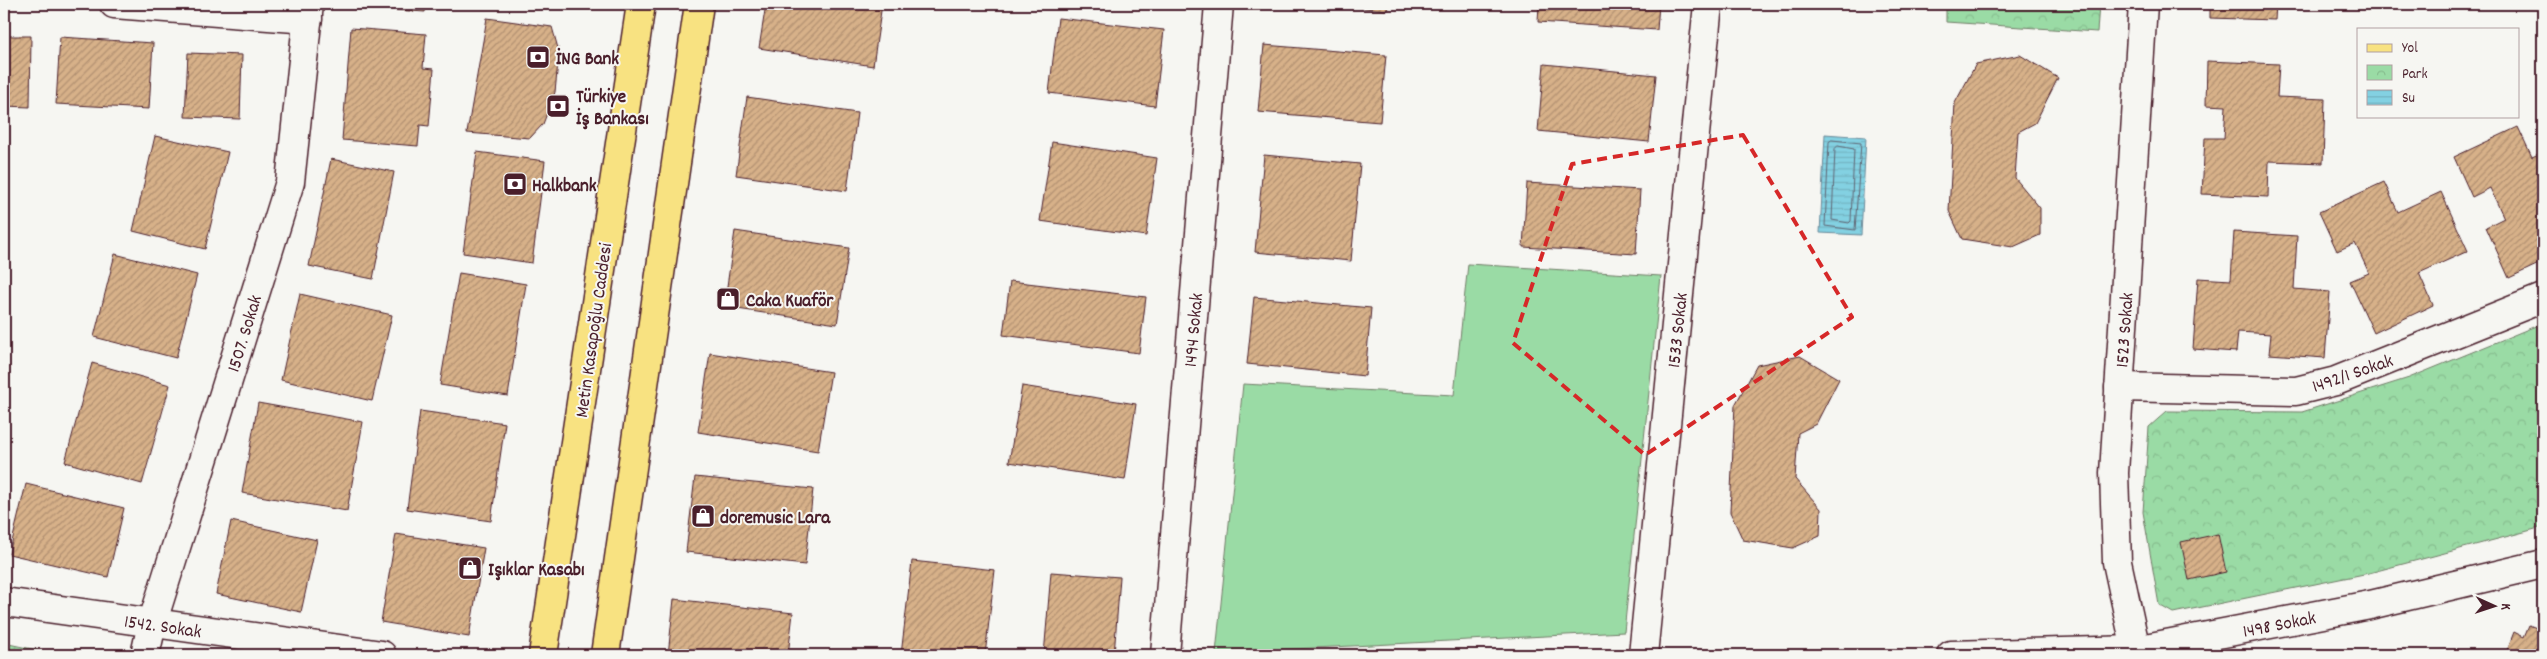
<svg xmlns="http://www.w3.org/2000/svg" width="2547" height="659" font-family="Dekko,sans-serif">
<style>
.grass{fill:#9adba5;stroke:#727d68}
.park{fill:url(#park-crowns);stroke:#727d68}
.water{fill:url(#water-rules);stroke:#6c8a99}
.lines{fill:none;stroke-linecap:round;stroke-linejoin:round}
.shore{stroke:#616674;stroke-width:1}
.building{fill:url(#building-hatch);stroke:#4a1f2b}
.minor-casing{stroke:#4a1f2b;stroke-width:31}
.primary-casing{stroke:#4a1f2b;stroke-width:31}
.minor{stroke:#f6f6f2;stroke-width:28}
.primary{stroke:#f8e281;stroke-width:28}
.marked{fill:none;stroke:#d62828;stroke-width:4;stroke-dasharray:10 6;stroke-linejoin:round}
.labels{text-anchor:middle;stroke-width:4;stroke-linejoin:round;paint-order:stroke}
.poi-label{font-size:19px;font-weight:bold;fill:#4a1f2b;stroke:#f6f6f2;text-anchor:start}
.street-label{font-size:19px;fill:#4a1f2b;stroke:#f6f6f2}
</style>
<defs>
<pattern id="park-crowns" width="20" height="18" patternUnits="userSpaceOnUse" patternTransform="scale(1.25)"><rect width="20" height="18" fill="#9adba5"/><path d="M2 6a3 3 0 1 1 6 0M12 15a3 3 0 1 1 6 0" fill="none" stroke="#86bc8e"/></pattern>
<pattern id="water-rules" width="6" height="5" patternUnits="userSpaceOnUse" patternTransform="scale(1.25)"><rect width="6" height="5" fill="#83d1e2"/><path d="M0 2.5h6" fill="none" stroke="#73b3c2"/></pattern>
<pattern id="building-hatch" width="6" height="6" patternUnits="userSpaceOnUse" patternTransform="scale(1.25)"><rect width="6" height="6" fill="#d7b189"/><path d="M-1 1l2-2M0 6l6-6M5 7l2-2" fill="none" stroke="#b08f70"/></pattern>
</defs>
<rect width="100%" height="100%" fill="#f6f6f2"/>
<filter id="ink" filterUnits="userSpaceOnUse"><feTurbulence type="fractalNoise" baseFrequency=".02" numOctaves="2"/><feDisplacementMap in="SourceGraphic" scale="10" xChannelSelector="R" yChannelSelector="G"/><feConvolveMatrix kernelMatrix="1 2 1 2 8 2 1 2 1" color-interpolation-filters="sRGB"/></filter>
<g filter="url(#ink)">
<path class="grass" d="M1468 264 1661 276 1624 632 1216 653 1243 384 1454 395Z"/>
<g class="park">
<path d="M1946 4H2099L2097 32 1946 22Z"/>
<path d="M2543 323V527L2369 573 2173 613 2159 605 2143 512 2149 427 2167 411 2302 412 2409 378Z"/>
<path d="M4 643 60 655H4Z"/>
</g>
<path class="water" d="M1825 134 1866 137 1861 235 1820 233Z"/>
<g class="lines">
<g class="shore">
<path d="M1832 140 1861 143 1855 230 1825 226 1829 142Z"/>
<path d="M1838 146 1854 149 1851 221 1849 223 1832 220 1835 149Z"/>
</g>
</g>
<g class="building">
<path d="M353 4H426L425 12 353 7Z"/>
<path d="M766 4H882L873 66 759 48Z"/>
<path d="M1314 4H1388V10Z"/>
<path d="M1539 4H1659L1657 30 1538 22Z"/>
<path d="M2210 4H2276L2275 20 2210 18Z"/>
<path d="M487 18 552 27 559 52 555 92 543 124 530 138 467 133Z"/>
<path d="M1058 18 1164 30 1155 106 1049 93Z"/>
<path d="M351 28 426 34 423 68 434 69 429 126 420 125 418 146 342 140Z"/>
<path d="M4 36H31L30 107 4 106Z"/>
<path d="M60 37 153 43 149 109 56 104Z"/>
<path d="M1264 45 1386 55 1380 122 1258 112Z"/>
<path d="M188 53 242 55 240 119 185 117Z"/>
<path d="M2020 55 2058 78 2035 123 2018 132 2015 178 2040 208V235L2013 247 1962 239 1949 211 1955 103 1976 64Z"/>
<path d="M2207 61 2279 64 2277 97 2325 99 2323 163 2269 161 2268 197 2202 194 2205 138H2224L2226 106 2206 105Z"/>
<path d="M1544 64 1656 75 1649 142 1538 131Z"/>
<path d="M747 97 857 113 847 191 736 175Z"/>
<path d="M2518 127 2532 157 2543 152V262L2509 278 2486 227 2504 218 2490 188 2472 197 2454 157Z"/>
<path d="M155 136 228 152 205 249 133 231Z"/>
<path d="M1052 142 1157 158 1146 236 1040 221Z"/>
<path d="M477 152 545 161 532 263 463 253Z"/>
<path d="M1264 155 1360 164 1351 261 1255 252Z"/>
<path d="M331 159 394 172 373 279 309 266Z"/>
<path d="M2384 182 2398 212 2441 192 2468 251 2419 273 2433 305 2374 333 2350 281 2369 273 2355 243 2337 251 2319 212Z"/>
<path d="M1527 183 1640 190 1636 254 1523 247Z"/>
<path d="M735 231 849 248 837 324 724 307Z"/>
<path d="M2234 232 2297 236 2294 289 2330 292 2325 358 2269 354 2271 334 2238 332 2236 352 2193 349 2198 278 2231 280Z"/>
<path d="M115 254 197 275 176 358 94 337Z"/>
<path d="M459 273 526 284 508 396 440 385Z"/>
<path d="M1010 281 1146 297 1139 353 1003 335Z"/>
<path d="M300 294 392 315 372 401 281 380Z"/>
<path d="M1254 297 1371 308 1365 376 1247 364Z"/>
<path d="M710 353 831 372 818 451 698 432Z"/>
<path d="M1800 356 1839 379 1816 424 1798 433 1795 479 1821 509 1820 536 1793 548 1743 540 1730 512 1735 405 1757 365Z"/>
<path d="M92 363 170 385 142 484 65 462Z"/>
<path d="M1022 386 1136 404 1125 480 1009 462Z"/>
<path d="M258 403 363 422 347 511 242 493Z"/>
<path d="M420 411 505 423 491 521 407 509Z"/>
<path d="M695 477 813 489 805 565 686 552Z"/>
<path d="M26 484 124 508 108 577 9 554Z"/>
<path d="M231 521 317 540 301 612 216 594Z"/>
<path d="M396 534 484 548 469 637 381 622Z"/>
<path d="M2218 534 2226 572 2189 580 2181 542Z"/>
<path d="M912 561 995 570 985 655H901Z"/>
<path d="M1051 572 1120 577 1114 655H1044Z"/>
<path d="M674 599 793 613 788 655H668Z"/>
<path d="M2543 621V655H2505L2514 632 2524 637 2529 625 2539 629Z"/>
</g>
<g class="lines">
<g class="minor-casing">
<g id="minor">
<path d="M114 4 308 19"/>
<path d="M2119 387 2296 391 2336 381 2543 298"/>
<path d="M4 602 382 655"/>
<path d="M145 655 152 624 290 182 309 4"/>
<path d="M1165 655 1219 4"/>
<path d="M1643 655 1708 4"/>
<path d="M1951 655 2135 650 2370 605 2543 564"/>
<path d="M2137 655 2117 562 2114 473 2143 4"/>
</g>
</g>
<g class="primary-casing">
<g id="primary">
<path d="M543 655 641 4"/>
<path d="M605 655 699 4"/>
</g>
</g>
<use href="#minor" class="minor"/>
<use href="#primary" class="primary"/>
</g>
</g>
<path class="marked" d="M1743 135 1852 317 1645 455 1513 343 1572 164Z"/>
<defs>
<g id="bank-square" transform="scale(1.25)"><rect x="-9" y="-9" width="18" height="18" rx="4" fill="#4a1f2b" stroke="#f6f6f2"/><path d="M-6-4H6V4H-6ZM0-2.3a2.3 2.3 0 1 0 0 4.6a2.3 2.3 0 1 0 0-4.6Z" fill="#fff"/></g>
<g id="shop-square" transform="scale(1.25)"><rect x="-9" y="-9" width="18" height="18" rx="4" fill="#4a1f2b" stroke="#f6f6f2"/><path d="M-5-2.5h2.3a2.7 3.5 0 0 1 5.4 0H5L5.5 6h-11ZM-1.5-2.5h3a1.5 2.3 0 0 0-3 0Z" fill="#fff"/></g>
</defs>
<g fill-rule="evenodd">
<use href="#bank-square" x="538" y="57"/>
<use href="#bank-square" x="558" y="106"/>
<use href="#bank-square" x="515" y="184"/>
<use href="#shop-square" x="728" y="299"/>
<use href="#shop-square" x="703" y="516"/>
<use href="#shop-square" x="470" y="568"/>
</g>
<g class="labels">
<g class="poi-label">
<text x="556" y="64">İNG Bank</text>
<text x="576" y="102">Türkiye<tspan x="576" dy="22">İş Bankası</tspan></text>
<text x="532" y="191">Halkbank</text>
<text x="746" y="306">Caka Kuaför</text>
<text x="720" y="523">doremusic Lara</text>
<text x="488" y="575">Işıklar Kasabı</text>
</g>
<g class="street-label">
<text transform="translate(592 330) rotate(-82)" y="7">Metin Kasapoğlu Caddesi</text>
<text transform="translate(1192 330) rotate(-85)" y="7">1494 Sokak</text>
<text transform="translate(1676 330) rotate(-84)" y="7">1533 Sokak</text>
<text transform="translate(2123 330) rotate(-86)" y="7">1523 Sokak</text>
<text transform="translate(243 333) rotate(-73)" y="7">1507. Sokak</text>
<text transform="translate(2352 372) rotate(-19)" y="7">1492/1 Sokak</text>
<text transform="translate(2279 623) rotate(-11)" y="7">1498 Sokak</text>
<text transform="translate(163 625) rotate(8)" y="7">1542. Sokak</text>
</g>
</g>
<rect width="2547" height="659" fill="none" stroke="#f6f6f2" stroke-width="20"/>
<rect x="10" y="10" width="2527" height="639" fill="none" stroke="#4a1f2b" stroke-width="2" filter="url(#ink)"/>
<rect x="2357" y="28" width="162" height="90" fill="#f6f6f2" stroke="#b1a0a2"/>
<rect x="2367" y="44" width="25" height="8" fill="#f8e281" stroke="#b1a0a2"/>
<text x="2402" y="52" font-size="15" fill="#4a1f2b">Yol</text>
<rect x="2367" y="65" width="25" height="15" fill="url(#park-crowns)" stroke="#b1a0a2"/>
<text x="2402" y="78" font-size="15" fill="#4a1f2b">Park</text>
<rect x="2367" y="90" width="25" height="15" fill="url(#water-rules)" stroke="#b1a0a2"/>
<text x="2402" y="102" font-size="15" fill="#4a1f2b">Su</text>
<g transform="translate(2494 606) rotate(93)" stroke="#f6f6f2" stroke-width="4" paint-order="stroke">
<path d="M0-4L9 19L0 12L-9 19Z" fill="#4a1f2b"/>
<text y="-8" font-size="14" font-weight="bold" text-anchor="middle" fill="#4a1f2b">K</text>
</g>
</svg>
